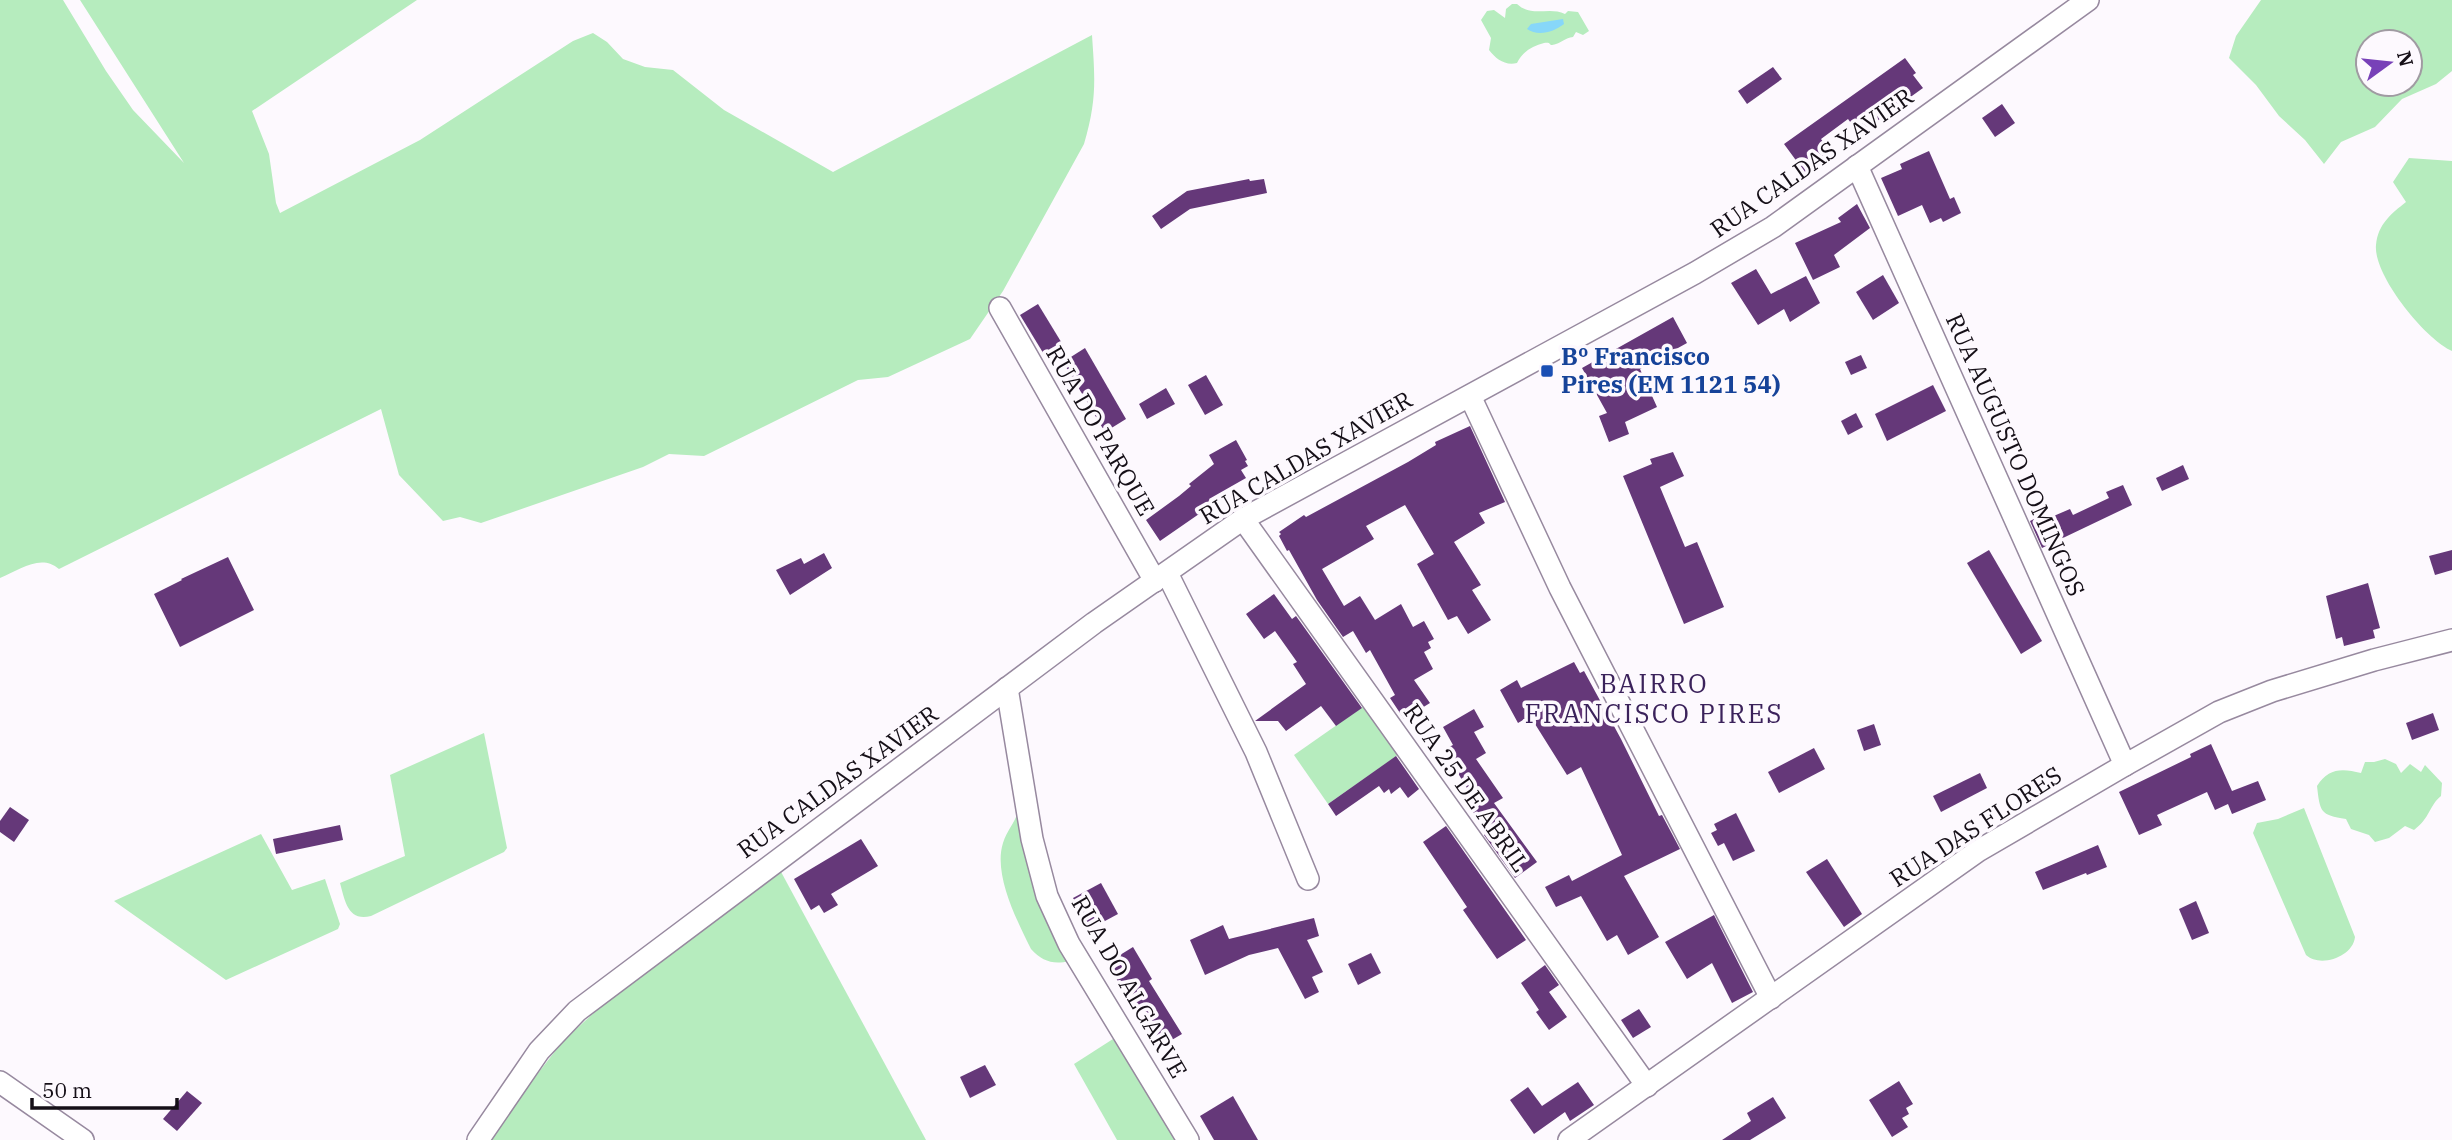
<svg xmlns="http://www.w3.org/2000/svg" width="2452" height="1140" font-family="'IBM Plex Serif',serif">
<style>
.green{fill:#b6ecbe;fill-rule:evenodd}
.water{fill:#87d7f9}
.building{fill:#653879}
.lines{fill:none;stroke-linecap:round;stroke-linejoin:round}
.minor-casing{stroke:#97899f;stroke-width:24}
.minor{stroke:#fff;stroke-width:21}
.transit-dot{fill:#1a4fb4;stroke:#fdf9fe;stroke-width:2.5}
.labels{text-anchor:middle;stroke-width:7;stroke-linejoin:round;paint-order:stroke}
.street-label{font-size:24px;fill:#150f17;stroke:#fdf9fe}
.transit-label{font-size:24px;font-weight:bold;fill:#164399;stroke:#fdf9fe;text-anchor:start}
.neighbourhood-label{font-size:26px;letter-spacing:2px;fill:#3b225b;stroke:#fdf9fe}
</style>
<rect width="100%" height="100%" fill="#fdf9fe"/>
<g class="green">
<path d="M0 0H63L106 71 133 110 184 163 80 0H417L252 111 269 154 276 203 280 213 420 140 573 41 593 33 607 42 623 59 645 67 673 70 724 110 833 172 1092 35C1095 79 1097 100 1084 144L1003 291 970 339 888 377 858 380 704 456 669 454 643 467 481 523 460 517 443 521 399 475 381 409 59 569C41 553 19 570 0 578Z"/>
<path d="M2261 0H2452V71L2436 84 2402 99 2375 127 2341 142 2324 164 2305 140 2279 116 2256 85 2229 58 2236 36ZM2368 42H2410V84H2368Z"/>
<path d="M1512 4H1517C1532 18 1549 6 1565 14L1568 11 1578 12 1589 31 1583 35 1576 32 1573 37C1565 38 1562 42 1556 44 1546 47 1554 42 1544 43 1532 46 1522 52 1517 63 1505 66 1496 59 1489 50L1491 38 1481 20 1487 11 1494 10 1505 18 1506 9Z"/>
<path d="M2409 158 2452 161V351C2425 339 2373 275 2376 245 2378 224 2391 214 2406 202L2393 182Z"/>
<path d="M1364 706 1398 755 1328 804 1294 755Z"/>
<path d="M484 733 507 848 504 852 371 916C348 922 345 901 340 883L405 856 390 775Z"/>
<path d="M2385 759 2396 764 2401 773 2410 764 2421 772 2425 765 2442 783 2441 796C2428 807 2431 817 2414 830L2405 826 2389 838 2375 842 2369 835 2351 829 2346 819C2320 815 2320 812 2317 786 2328 768 2342 768 2361 773L2365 762H2374Z"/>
<path d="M1019 808 1069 961C1053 965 1042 961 1031 949 1017 921 993 874 1003 843 1007 830 1016 822 1019 808Z"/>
<path d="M2304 808 2355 937C2353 957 2320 968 2306 955L2253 833 2257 823 2278 819Z"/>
<path d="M261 834 292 890 325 879 340 924 338 929 226 980 114 901Z"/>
<path d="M780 870 926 1140H486L563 1041 631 979Z"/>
<path d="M1113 1039 1179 1140H1117L1074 1064Z"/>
</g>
<path class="water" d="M1563 19 1564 24C1554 32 1538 37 1527 29L1531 24Z"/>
<g class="building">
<path d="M1905 58 1916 73 1913 75 1923 88 1859 134 1848 119 1821 139 1832 155 1806 174 1784 144Z"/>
<path d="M1773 67 1782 79 1747 104 1738 91Z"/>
<path d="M2002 104 2015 123 1995 137 1982 118Z"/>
<path d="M1929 151 1950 199 1954 197 1961 213 1943 222 1941 218 1930 223 1922 205 1898 216 1881 178 1902 169 1900 164Z"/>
<path d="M1249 179 1250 181 1264 179 1267 193 1190 209 1161 229 1152 216 1187 191Z"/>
<path d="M1857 204 1870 228 1834 255 1840 267 1813 280 1795 243 1841 222 1838 218Z"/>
<path d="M1756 269 1771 294 1806 276 1820 303 1790 322 1784 309 1758 325 1731 283Z"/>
<path d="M1883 275 1899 303 1873 320 1856 292Z"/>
<path d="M1038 304 1063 345 1045 356 1020 315Z"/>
<path d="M1673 317 1687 343 1640 369 1657 407 1625 422 1629 434 1609 442 1599 416 1607 413 1582 368Z"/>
<path d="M1085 348 1126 419 1105 432 1063 362Z"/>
<path d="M1861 355 1867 368 1851 375 1845 362Z"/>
<path d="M1206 375 1223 405 1205 415 1188 385Z"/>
<path d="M1933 385 1946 411 1887 441 1875 414Z"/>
<path d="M1166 388 1175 404 1147 419 1139 404Z"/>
<path d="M1856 413 1863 427 1848 435 1841 421Z"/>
<path d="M1470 426 1505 502 1479 513 1485 523 1454 542 1481 585 1472 590 1491 620 1468 634 1457 616 1448 620 1417 564 1434 554 1405 505 1366 526 1374 539 1322 569 1344 606 1360 596 1375 620 1401 604 1413 627 1424 621 1434 639 1428 642 1431 648 1424 652 1433 669 1414 680 1430 703 1404 719 1390 698 1395 695 1370 650 1366 653 1353 631 1343 637 1317 600 1289 550 1287 551 1279 536 1281 534 1279 532 1304 515 1306 517 1408 462 1436 445 1435 442Z"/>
<path d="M1236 440 1247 460 1245 461 1248 466 1241 470 1246 478 1209 499 1212 505 1160 541 1146 520 1179 496 1191 486 1189 484 1214 464 1209 455Z"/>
<path d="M1673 452 1684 476 1660 487 1685 547 1697 542 1724 607 1684 624 1623 476 1652 464 1650 459Z"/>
<path d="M2183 465 2189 479 2162 491 2156 478Z"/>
<path d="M2123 485 2132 505 2042 548 2030 521 2047 513 2049 518 2070 509 2073 515 2109 498 2106 492Z"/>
<path d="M1989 550 2042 641 2021 654 1967 563Z"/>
<path d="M2452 550V570L2435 575 2429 556Z"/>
<path d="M824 553 832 568 790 595 776 570 801 558 804 564Z"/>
<path d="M228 557 254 610 180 647 154 594 182 580 181 579Z"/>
<path d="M2368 583 2380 628 2373 630 2375 638 2344 646 2342 637 2336 639 2326 596Z"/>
<path d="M1274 594 1292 619 1296 616 1362 708 1336 726 1321 706 1286 731 1278 721H1255L1306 684 1293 664 1297 662 1275 631 1264 639 1246 614Z"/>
<path d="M1574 662 1580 673 1584 671 1621 739 1659 816 1662 815 1680 849 1624 876 1659 937 1628 955 1617 935 1607 941 1581 896 1556 907 1545 887 1569 875 1572 881 1622 855 1581 767 1567 775 1530 716 1518 723 1500 690 1517 680 1521 688Z"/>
<path d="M1474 709 1484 727 1474 732 1486 753 1476 759 1503 798 1494 803 1537 862 1515 878 1484 835 1487 832 1461 795 1468 790 1446 753 1449 752 1447 748 1453 745 1443 727Z"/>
<path d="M2433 713 2439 730 2412 740 2406 723Z"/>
<path d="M1874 724 1881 745 1864 751 1857 730Z"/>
<path d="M2211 744 2232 791 2258 781 2266 800 2232 814 2228 804 2215 810 2207 792 2157 815 2162 825 2139 835 2119 792 2191 757 2190 754Z"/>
<path d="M1814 748 1825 769 1779 793 1768 772Z"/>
<path d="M1396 756 1419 789 1408 798 1400 787 1391 794 1389 789 1384 793 1379 786 1336 816 1328 804Z"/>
<path d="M1980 773 1987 788 1941 812 1933 796Z"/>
<path d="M10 807 29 820 14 842 0 832V821Z"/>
<path d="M1736 813 1755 851 1733 861 1724 843 1718 846 1711 833 1717 830 1714 824Z"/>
<path d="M340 825 343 840 276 854 273 839Z"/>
<path d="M1446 826 1526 940 1497 959 1463 910 1467 907 1423 842Z"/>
<path d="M861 839 878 866 831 894 838 905 824 913 819 905 811 910 794 879Z"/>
<path d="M2098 845 2107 867 2087 875 2086 873 2043 890 2035 872Z"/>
<path d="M1827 859 1862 914 1844 927 1806 872Z"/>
<path d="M1101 883 1118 914 1090 929 1073 898Z"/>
<path d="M2196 901 2209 933 2192 940 2179 909Z"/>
<path d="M1714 915 1753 992 1732 1003 1712 963 1687 979 1665 942Z"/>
<path d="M1314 918 1319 936 1307 940 1323 972 1312 977 1319 992 1305 999 1278 948 1249 955 1205 975 1190 940 1223 925 1229 939Z"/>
<path d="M1133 947 1152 979 1149 981 1182 1034 1158 1048 1107 963Z"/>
<path d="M1371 953 1381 973 1358 985 1348 964Z"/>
<path d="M1545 965 1559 985 1549 992 1567 1017 1549 1030 1536 1012 1539 1010 1521 983Z"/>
<path d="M1639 1009 1651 1027 1633 1038 1621 1020Z"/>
<path d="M985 1065 996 1085 970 1098 960 1077Z"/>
<path d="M1899 1081 1913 1104 1906 1108 1909 1114 1902 1118 1908 1127 1892 1137 1869 1100Z"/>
<path d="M1578 1082 1594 1105 1570 1121 1565 1112 1534 1134 1510 1100 1528 1087 1542 1106Z"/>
<path d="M187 1091 202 1103 177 1131 163 1119Z"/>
<path d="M1233 1096 1258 1140H1214L1200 1116Z"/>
<path d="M1773 1097 1786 1118 1750 1140H1722L1751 1121 1747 1113Z"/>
</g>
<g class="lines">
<g class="minor-casing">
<g id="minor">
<path d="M1857 166 2125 765"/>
<path d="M1000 308 1155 581"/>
<path d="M1470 396 1560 588 1771 998"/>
<path d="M1243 519 1647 1086"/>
<path d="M1167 573 1256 752 1308 879"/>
<path d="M1007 688 1032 839 1047 896 1069 944 1188 1140"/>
<path d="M0 1082 83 1140"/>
<path d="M478 1140 539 1051 577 1011 1094 623 1243 519 1695 273 1773 227 2088 0"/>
<path d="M1569 1140 1978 851 2125 765 2219 712 2272 691 2374 660 2452 640"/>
</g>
</g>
<use href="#minor" class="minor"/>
</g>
<rect class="transit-dot" x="1540" y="364" width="14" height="14" rx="3.5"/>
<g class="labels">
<g class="street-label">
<text transform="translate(1812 163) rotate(-35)" y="8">RUA CALDAS XAVIER</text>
<text transform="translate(1100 431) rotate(60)" y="8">RUA DO PARQUE</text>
<text transform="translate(2015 455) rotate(66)" y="8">RUA AUGUSTO DOMINGOS</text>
<text transform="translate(1306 458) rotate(-30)" y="8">RUA CALDAS XAVIER</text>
<text transform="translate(838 782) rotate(-36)" y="8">RUA CALDAS XAVIER</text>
<text transform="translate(1466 788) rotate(55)" y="8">RUA 25 DE ABRIL</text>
<text transform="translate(1976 827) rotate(-33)" y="8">RUA DAS FLORES</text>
<text transform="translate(1129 987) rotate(60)" y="8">RUA DO ALGARVE</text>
</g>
<g class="transit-label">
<text x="1561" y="365">Bº Francisco<tspan x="1561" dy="28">Pires (EM 1121 54)</tspan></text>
</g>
<g class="neighbourhood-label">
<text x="1654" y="693">BAIRRO<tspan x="1654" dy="30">FRANCISCO PIRES</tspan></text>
</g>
</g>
<g transform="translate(2389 63) rotate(75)"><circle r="33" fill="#fdf9fe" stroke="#a09ba2" stroke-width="2"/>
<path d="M0-5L12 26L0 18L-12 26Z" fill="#7841b8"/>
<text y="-10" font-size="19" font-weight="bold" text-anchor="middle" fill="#150f17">N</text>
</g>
<path d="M32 1098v10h145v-10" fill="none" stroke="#150f17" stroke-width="3.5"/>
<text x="42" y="1098" font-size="21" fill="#150f17" stroke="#fdf9fe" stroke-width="5" paint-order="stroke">50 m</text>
</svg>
